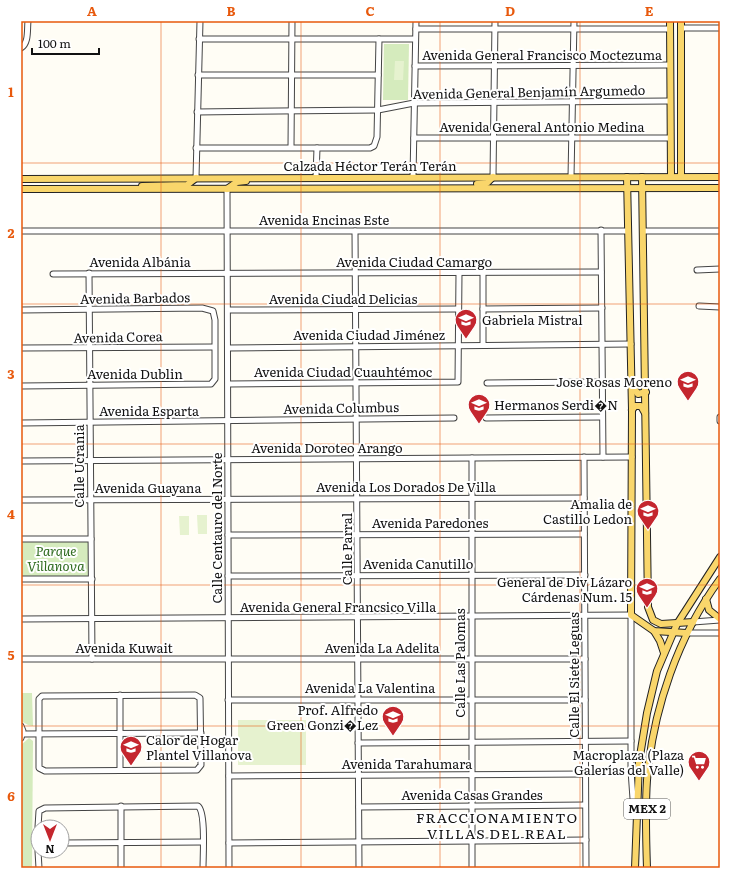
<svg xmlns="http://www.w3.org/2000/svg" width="741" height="889" font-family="Literata,serif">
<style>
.green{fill:#d5ebbd}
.pitch{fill:#e6f2cf}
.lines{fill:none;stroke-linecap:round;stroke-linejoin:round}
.minor-casing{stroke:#444;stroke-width:7}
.major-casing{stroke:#222;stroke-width:8}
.minor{stroke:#fff;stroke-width:5}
.major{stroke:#f9d66b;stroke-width:6}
.grid{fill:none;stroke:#e8590c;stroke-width:1;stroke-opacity:0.55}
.labels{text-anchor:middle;stroke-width:4;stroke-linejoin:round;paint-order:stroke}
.shield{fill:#fff;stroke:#585858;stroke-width:1}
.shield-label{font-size:12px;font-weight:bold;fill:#111}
.street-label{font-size:13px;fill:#111;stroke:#fff}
.poi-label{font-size:13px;fill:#111;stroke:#fff;text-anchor:end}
.park-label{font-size:13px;font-style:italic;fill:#2f6b1f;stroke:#fff}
.neighbourhood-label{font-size:14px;letter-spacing:1px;fill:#111;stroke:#fff}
.neatline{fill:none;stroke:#e8590c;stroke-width:1.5}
.grid-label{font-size:13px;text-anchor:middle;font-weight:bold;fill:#e8590c}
</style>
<rect width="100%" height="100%" fill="#fffdf5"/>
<g class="green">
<path d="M384 44H409L408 100H383Z"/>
<path d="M91 539V578H21V540Z"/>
<path d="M21 693H32L33 726 28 725 21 721Z"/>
<path d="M29 738 33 741 32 866 31 868H22L21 745Z"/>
</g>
<g class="pitch">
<path d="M395 61H404L403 80H394Z"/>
<path d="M197 515H207V534H198Z"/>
<path d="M179 516H189V535H180Z"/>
<rect x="238" y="720" width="68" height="45"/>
</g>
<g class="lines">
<g class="minor-casing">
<g id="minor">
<path d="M681 28H720"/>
<path d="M416 29H670"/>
<path d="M199 39H415"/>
<path d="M21 48C29 43 27 30 28 21"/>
<path d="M415 66 670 65"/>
<path d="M198 75H378"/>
<path d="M197 112 378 110 414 103 670 101"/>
<path d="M414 138H670"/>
<path d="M291 147 292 21"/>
<path d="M196 148H370L374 146 377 137 379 39"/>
<path d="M316 177 317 148"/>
<path d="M413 177 416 21"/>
<path d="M493 177 495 21"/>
<path d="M571 177 574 21"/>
<path d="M196 178 200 21"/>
<path d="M227 189 229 868"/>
<path d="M601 230 603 457"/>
<path d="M21 231H628"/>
<path d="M355 231 359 868"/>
<path d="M643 231H720"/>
<path d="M697 270 720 269"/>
<path d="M89 273 92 659"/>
<path d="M483 273V345"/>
<path d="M53 274 601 272"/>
<path d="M699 306 720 307"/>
<path d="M483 309 602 308"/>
<path d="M21 310 202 308 213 311 215 320V379L211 384 21 386"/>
<path d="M228 310 458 309"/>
<path d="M21 348 214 347"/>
<path d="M228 348 631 344"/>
<path d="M487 383 603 382"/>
<path d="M229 384 458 382 459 273"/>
<path d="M486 418 602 417"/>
<path d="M720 421V417"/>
<path d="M21 423 454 418"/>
<path d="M584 457 586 868"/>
<path d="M472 458V868"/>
<path d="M21 461 632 457"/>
<path d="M21 500 584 498"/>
<path d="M228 535 584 534"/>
<path d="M21 539H91"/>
<path d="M228 576 585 575"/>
<path d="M21 579H92"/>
<path d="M21 619 631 615V770L633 799 637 807"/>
<path d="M693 622 720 620"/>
<path d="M687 633H720"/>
<path d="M21 659H585"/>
<path d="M120 695V770"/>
<path d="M195 695 200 698 201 765 197 770 45 771 39 768V699L42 696Z"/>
<path d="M228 700H585"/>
<path d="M21 726 23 731 21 738"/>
<path d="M23 734 201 733"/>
<path d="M358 743 631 741"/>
<path d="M229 776 585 774"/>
<path d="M359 807 585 805"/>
<path d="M38 827 39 811 45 808 198 806C206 812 203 856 203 868"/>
<path d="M62 843 203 842"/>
<path d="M229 843 586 840"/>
<path d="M38 851 39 868"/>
<path d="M121 868V806"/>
</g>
</g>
<g class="major-casing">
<g id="major">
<path d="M670 21 671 177"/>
<path d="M627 177 632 410 631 615 654 631 687 633"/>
<path d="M642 177 648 607 653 620 661 624 693 622"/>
<path d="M681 177V21"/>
<path d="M21 179 720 177"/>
<path d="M477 184 487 183 493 177"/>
<path d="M142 186 187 185 196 178"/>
<path d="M21 189 720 188"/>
<path d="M227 189 237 182 246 181"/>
<path d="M633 387 638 394 646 392"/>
<path d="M632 410 635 406H641L645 413"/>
<path d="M706 599 709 610 720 619"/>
<path d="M654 631 660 641 664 653"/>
<path d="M635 868 639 762 647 713 657 671 677 624 720 557"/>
<path d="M647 868C646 839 645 809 647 780 653 709 678 636 720 579"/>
</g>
</g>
<use href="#minor" class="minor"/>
<use href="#major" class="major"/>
</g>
<path class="grid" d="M161 21V868M301 21V868M440 21V868M580 21V868M21 163H720M21 304H720M21 444H720M21 585H720M21 726H720"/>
<defs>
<g id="school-pin" transform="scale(1.15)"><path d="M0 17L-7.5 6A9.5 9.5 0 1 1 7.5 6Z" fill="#c4262e" stroke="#fff"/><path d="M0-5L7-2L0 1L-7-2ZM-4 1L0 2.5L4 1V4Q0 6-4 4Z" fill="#fff"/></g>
<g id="supermarket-pin" transform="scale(1.15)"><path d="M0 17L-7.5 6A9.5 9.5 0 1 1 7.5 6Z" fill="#c4262e" stroke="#fff"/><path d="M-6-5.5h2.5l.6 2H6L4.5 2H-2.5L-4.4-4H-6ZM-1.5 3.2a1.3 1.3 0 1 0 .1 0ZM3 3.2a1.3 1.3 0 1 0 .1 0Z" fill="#fff"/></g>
</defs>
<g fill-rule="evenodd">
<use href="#school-pin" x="466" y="320"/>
<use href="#school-pin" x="688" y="382"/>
<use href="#school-pin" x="479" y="405"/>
<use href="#school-pin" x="648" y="511"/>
<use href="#school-pin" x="647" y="589"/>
<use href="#school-pin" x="393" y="717"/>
<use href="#school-pin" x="131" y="747"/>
<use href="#supermarket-pin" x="699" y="762"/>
</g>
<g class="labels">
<rect class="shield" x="624" y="799" width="46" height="20" rx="3"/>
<g class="shield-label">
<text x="647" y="813">MEX 2</text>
</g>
<g class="street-label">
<text x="542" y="60">Avenida General Francisco Moctezuma</text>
<text transform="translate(529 92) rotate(-1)" y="5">Avenida General Benjamín Argumedo</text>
<text x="542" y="132">Avenida General Antonio Medina</text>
<text x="370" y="171">Calzada Héctor Terán Terán</text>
<text x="324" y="225">Avenida Encinas Este</text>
<text x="140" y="267">Avenida Albánia</text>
<text x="414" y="267">Avenida Ciudad Camargo</text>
<text transform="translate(135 298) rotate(-1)" y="5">Avenida Barbados</text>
<text x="343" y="304">Avenida Ciudad Delicias</text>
<text x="369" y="340">Avenida Ciudad Jiménez</text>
<text transform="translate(118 337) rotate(-1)" y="5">Avenida Corea</text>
<text x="343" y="377">Avenida Ciudad Cuauhtémoc</text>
<text x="135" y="379">Avenida Dublin</text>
<text transform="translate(341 408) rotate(-1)" y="5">Avenida Columbus</text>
<text x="149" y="416">Avenida Esparta</text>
<text x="327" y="453">Avenida Doroteo Arango</text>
<text transform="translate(79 466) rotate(-90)" y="5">Calle Ucrania</text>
<text x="406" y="492">Avenida Los Dorados De Villa</text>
<text x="148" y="493">Avenida Guayana</text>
<text x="430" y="528">Avenida Paredones</text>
<text transform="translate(217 528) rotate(-90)" y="5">Calle Centauro del Norte</text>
<text transform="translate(347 549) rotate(-90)" y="5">Calle Parral</text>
<text x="418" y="569">Avenida Canutillo</text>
<text x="338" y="612">Avenida General Francsico Villa</text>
<text x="124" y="653">Avenida Kuwait</text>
<text x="382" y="653">Avenida La Adelita</text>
<text transform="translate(460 663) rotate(-90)" y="5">Calle Las Palomas</text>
<text transform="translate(574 675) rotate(-90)" y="5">Calle El Siete Leguas</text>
<text x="370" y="693">Avenida La Valentina</text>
<text x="407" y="769">Avenida Tarahumara</text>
<text x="472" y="800">Avenida Casas Grandes</text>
</g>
<g class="poi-label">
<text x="482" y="325" text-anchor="start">Gabriela Mistral</text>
<text x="672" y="387">Jose Rosas Moreno</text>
<text x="494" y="410" text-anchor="start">Hermanos Serdi�N</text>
<text x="632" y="509">Amalia de<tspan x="632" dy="15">Castillo Ledon</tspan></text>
<text x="632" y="587">General de Div Lázaro<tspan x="632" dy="15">Cárdenas Num. 15</tspan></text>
<text x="378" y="715">Prof. Alfredo<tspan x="378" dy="15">Green Gonzi�Lez</tspan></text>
<text x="146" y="745" text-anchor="start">Calor de Hogar<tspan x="146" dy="15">Plantel Villanova</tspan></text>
<text x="684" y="760">Macroplaza (Plaza<tspan x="684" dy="15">Galerías del Valle)</tspan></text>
</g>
<g class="park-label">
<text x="56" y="556">Parque<tspan x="56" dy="15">Villanova</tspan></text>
</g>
<g class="neighbourhood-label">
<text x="497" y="823">FRACCIONAMIENTO<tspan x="497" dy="16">VILLAS DEL REAL</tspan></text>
</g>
</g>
<rect width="741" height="889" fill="none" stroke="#ffffff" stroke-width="44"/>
<g transform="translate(50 839) rotate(180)"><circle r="19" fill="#ffffff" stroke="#a0a0a0"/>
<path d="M0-3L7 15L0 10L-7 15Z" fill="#c4262e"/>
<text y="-6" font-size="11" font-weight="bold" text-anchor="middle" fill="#111111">N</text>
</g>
<path d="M32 48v6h67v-6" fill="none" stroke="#111111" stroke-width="2"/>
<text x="38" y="48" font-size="12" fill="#111111" stroke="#ffffff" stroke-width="3" paint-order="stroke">100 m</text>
<rect x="22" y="22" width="697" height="845" class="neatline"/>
<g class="grid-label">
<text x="92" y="16">A</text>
<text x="231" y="16">B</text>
<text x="370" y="16">C</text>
<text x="510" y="16">D</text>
<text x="649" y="16">E</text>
<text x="11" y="97">1</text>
<text x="11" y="238">2</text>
<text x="11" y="379">3</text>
<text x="11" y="519">4</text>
<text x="11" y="660">5</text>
<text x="11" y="801">6</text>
</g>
</svg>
